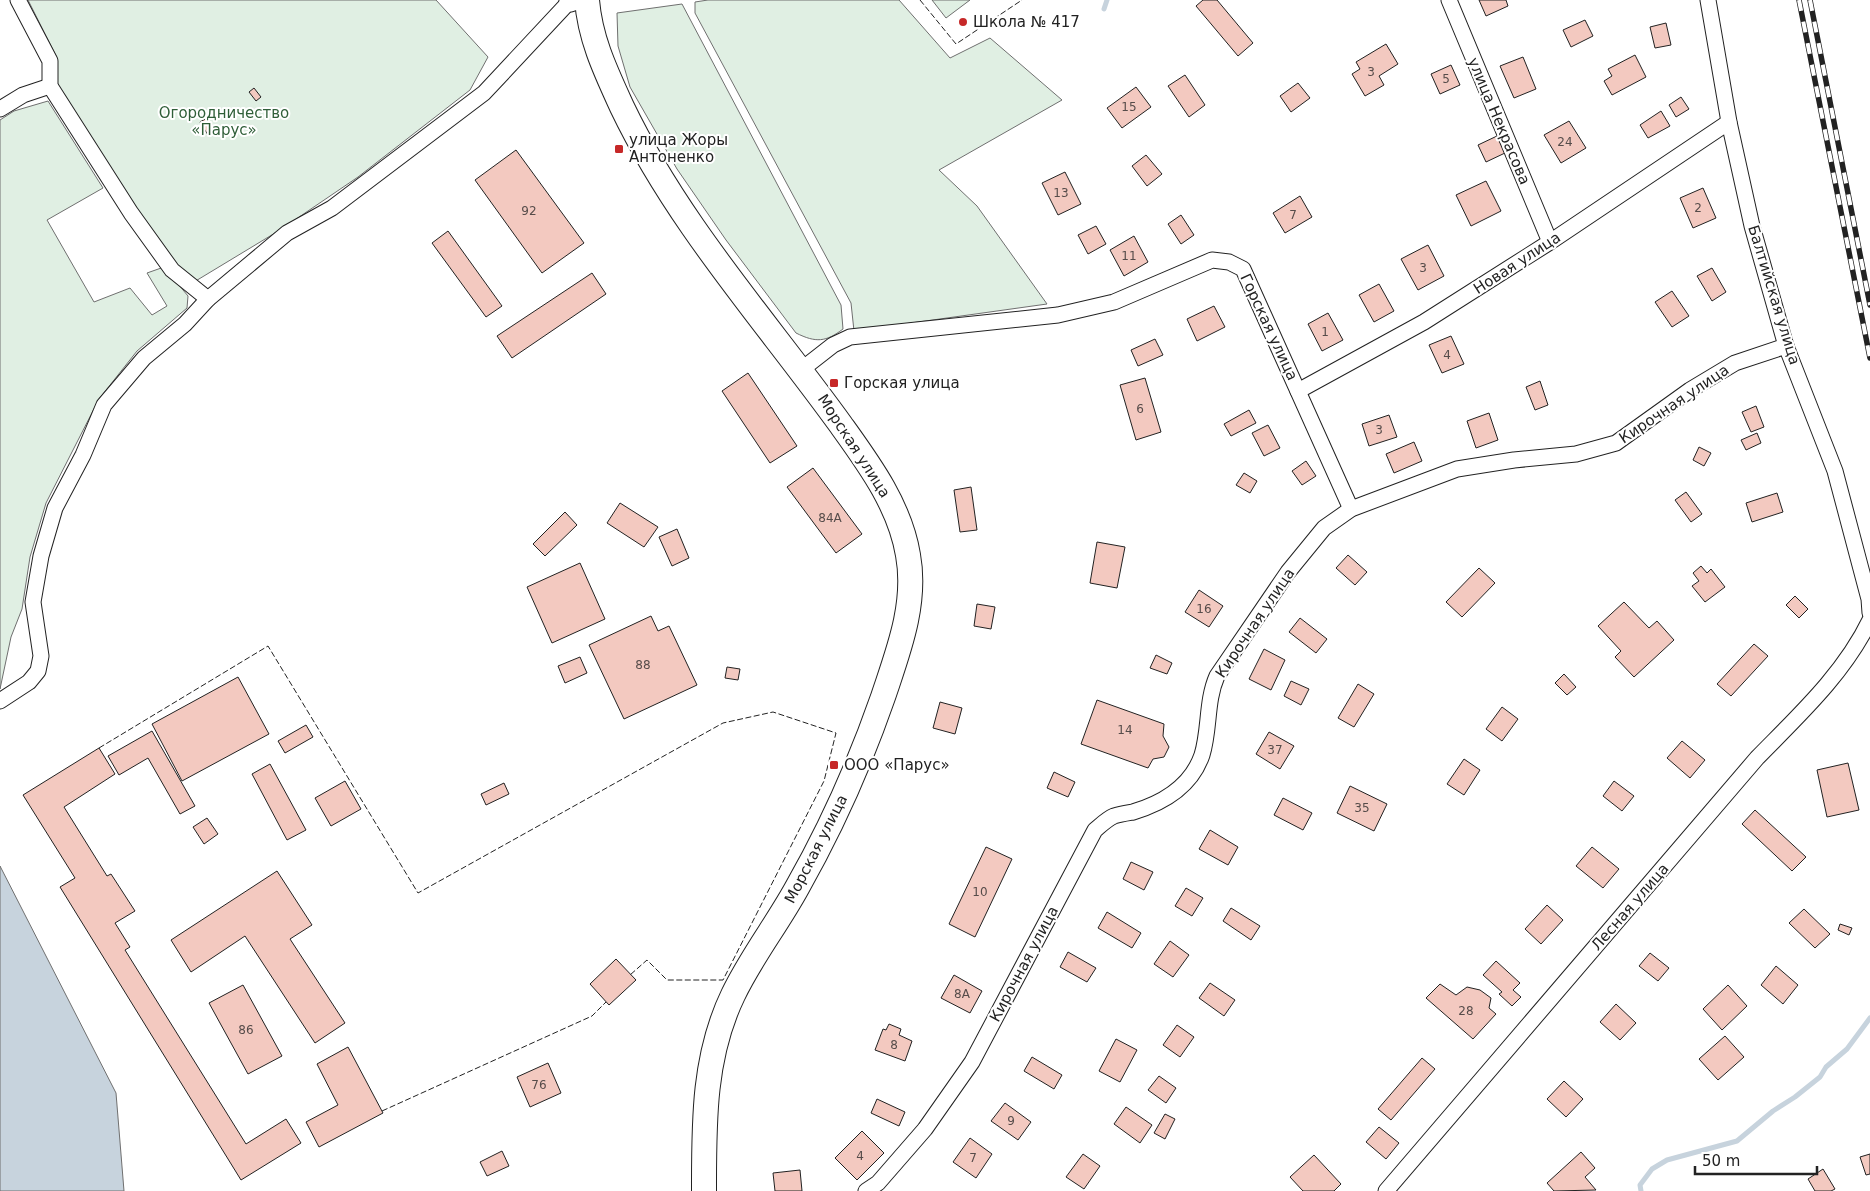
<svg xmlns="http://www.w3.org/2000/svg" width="1870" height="1191" font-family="'DejaVu Sans',sans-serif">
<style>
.green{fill:#e0efe3;stroke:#6f6f6f}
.water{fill:#c7d3dd;stroke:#6f6f6f}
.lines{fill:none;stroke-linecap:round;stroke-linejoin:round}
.stream{stroke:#c7d3dd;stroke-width:5}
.building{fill:#f3c9c0;stroke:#222}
.minor-casing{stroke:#222;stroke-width:17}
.secondary-casing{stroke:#222;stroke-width:23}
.primary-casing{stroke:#222;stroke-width:26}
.minor{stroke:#fff;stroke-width:15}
.secondary{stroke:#fff;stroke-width:21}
.primary{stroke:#fff;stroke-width:24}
.rail-casing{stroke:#222;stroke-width:5.5}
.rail{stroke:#fff;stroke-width:4;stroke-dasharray:11;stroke-linecap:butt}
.fence{stroke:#222;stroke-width:1;stroke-dasharray:6 2.5;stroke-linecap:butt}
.poi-dot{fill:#c62828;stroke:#fff;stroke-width:2}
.labels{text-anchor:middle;stroke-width:4;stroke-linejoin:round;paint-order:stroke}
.number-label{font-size:12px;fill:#564c4a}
.poi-label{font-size:15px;fill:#222;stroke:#fff;text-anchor:start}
.park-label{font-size:15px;fill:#2f5e38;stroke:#fff}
.street-label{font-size:15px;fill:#222;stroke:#fff}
</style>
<rect width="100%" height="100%" fill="#fff"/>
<g class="green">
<path d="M28 0H436L488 57 470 90 358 177 280 230 194 282 176 268 56 86V56Z"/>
<path d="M708 0H899L950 58 990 38 1062 100 939 170 977 206 1047 304 854 331 851 303 695 13V2Z"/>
<path d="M932 0H970L946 18Z"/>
<path d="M682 4 841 305 843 329C826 342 816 343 796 333L726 240 677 169 630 87 618 46 617 13Z"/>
<path d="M48 101 103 188 47 220 94 302 130 288 152 315 167 306 147 273 164 267 188 296 187 308 137 351 99 399 46 503 30 557 22 609 11 637 0 689V120L14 111Z"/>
</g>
<path class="water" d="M0 866 116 1093 124 1191H0Z"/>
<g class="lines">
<g class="stream">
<path d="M1104 9 1107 0"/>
<path d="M1641 1191 1640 1185 1652 1169 1667 1160 1737 1141 1773 1111 1795 1097 1820 1077 1826 1067 1847 1049 1870 1018"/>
</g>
</g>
<g class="building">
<path d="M1203 0H1217L1253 43 1238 56 1196 6Z"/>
<path d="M1479 0H1506L1508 6 1486 16Z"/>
<path d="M1585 20 1593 36 1571 47 1563 30Z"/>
<path d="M1666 23 1671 45 1655 48 1650 27Z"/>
<path d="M1386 44 1398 64 1379 76 1384 85 1365 96 1352 74 1360 69 1356 62Z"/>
<path d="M1635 55 1646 77 1612 95 1604 81 1612 76 1608 69Z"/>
<path d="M1523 57 1536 89 1514 98 1500 66Z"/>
<path d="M1451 65 1460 85 1440 94 1431 74Z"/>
<path d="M1185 75 1205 105 1189 117 1168 86Z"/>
<path d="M1298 83 1310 98 1291 112 1280 96Z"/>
<path d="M1136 87 1151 107 1122 128 1107 108Z"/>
<path d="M254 88 261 97 256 101 249 92Z"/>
<path d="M1681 97 1689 109 1676 117 1669 105Z"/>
<path d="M1661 111 1670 126 1648 138 1640 125Z"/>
<path d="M207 118 215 130 208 135 200 122Z"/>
<path d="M1569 121 1586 148 1561 163 1544 135Z"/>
<path d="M1497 136 1505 153 1486 162 1478 145Z"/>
<path d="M516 150 584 243 542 273 475 180Z"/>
<path d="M1146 155 1162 174 1147 186 1132 166Z"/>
<path d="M1065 172 1081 204 1058 215 1042 183Z"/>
<path d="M1486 181 1501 211 1471 226 1456 195Z"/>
<path d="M1703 188 1716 218 1693 228 1680 198Z"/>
<path d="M1300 196 1312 217 1285 233 1273 213Z"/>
<path d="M1181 215 1194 235 1181 244 1168 224Z"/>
<path d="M1096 226 1106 244 1088 254 1078 235Z"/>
<path d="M448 231 502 306 486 317 432 243Z"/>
<path d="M1134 236 1148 262 1124 276 1110 250Z"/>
<path d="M1428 245 1444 276 1418 290 1401 259Z"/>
<path d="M1712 268 1726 292 1712 301 1697 276Z"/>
<path d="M592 273 606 294 512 358 497 336Z"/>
<path d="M1379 284 1394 311 1374 322 1359 295Z"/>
<path d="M1672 291 1689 316 1672 327 1655 302Z"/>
<path d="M1214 306 1225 327 1197 341 1187 319Z"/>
<path d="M1328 313 1343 340 1322 351 1308 324Z"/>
<path d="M1451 336 1464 364 1442 373 1429 345Z"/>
<path d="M1155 339 1163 355 1138 366 1131 350Z"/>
<path d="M748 373 797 446 770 463 722 391Z"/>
<path d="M1145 378 1161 432 1136 440 1120 385Z"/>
<path d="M1540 381 1548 405 1535 410 1526 387Z"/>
<path d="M1756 406 1764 427 1751 432 1742 412Z"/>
<path d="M1249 410 1256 423 1231 436 1224 424Z"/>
<path d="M1489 413 1498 440 1476 448 1467 421Z"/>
<path d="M1389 415 1397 437 1369 446 1362 424Z"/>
<path d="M1268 425 1280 448 1264 456 1252 433Z"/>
<path d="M1757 433 1761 443 1746 450 1741 440Z"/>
<path d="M1414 442 1422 461 1394 473 1386 454Z"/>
<path d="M1699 447 1711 453 1704 466 1693 460Z"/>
<path d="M1306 461 1316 476 1302 485 1292 471Z"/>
<path d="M813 468 862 534 836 553 787 487Z"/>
<path d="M1244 473 1257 481 1250 493 1236 485Z"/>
<path d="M971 487 977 530 960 532 954 490Z"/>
<path d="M1686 492 1702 514 1691 522 1675 500Z"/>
<path d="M1777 493 1783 512 1752 522 1746 503Z"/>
<path d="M620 503 658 527 644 547 607 523Z"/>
<path d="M565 512 577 525 545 556 533 544Z"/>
<path d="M677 529 689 558 672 566 659 537Z"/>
<path d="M1097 542 1125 547 1117 588 1090 583Z"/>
<path d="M1348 555 1367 572 1355 585 1336 568Z"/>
<path d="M580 563 605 619 552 643 527 587Z"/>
<path d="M1701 566 1707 573 1711 569 1725 587 1705 602 1692 586 1699 581 1693 573Z"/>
<path d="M1479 568 1495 583 1462 617 1446 602Z"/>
<path d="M1199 590 1223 606 1209 627 1185 612Z"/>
<path d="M1795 596 1808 609 1799 618 1786 605Z"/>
<path d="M1624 602 1649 628 1657 621 1674 640 1634 677 1615 657 1621 651 1598 626Z"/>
<path d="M977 604 995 607 991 629 974 626Z"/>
<path d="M651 616 658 631 669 626 697 685 624 719 589 645Z"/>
<path d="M1300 618 1327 639 1316 653 1289 632Z"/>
<path d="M1754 644 1768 656 1731 696 1717 684Z"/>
<path d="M1264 649 1285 660 1271 690 1249 679Z"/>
<path d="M1156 655 1172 663 1167 674 1150 668Z"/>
<path d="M580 657 587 673 565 683 558 666Z"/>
<path d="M727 667 740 669 738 680 725 678Z"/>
<path d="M1564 674 1576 687 1567 695 1555 683Z"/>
<path d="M238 677 269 734 182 781 152 724Z"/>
<path d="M1291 681 1309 689 1301 705 1284 696Z"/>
<path d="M1358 684 1374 694 1354 727 1338 718Z"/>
<path d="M1097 700 1164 724 1163 736 1169 747 1164 757 1153 759 1148 768 1081 744Z"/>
<path d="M940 702 962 708 955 734 933 728Z"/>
<path d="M1502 707 1518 719 1502 741 1486 729Z"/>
<path d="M306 725 313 737 285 753 278 741Z"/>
<path d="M152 731 195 806 180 814 148 758 119 775 108 756Z"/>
<path d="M1269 732 1294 746 1280 769 1256 754Z"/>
<path d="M1682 741 1705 760 1690 778 1667 758Z"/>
<path d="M99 748 115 774 64 807 107 876 111 874 135 911 115 923 130 947 125 950 246 1144 286 1119 301 1143 241 1180 60 887 75 878 23 795Z"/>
<path d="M1464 759 1480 770 1464 795 1447 784Z"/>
<path d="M1848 763 1859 810 1827 817 1817 770Z"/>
<path d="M270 764 306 830 287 840 252 774Z"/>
<path d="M1054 772 1075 782 1068 797 1047 788Z"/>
<path d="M345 781 361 809 331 826 315 798Z"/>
<path d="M1614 781 1634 796 1622 811 1603 796Z"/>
<path d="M504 783 509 794 486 805 481 794Z"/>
<path d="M1350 786 1387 804 1374 831 1337 813Z"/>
<path d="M1283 798 1312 813 1303 830 1274 815Z"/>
<path d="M1755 810 1806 857 1792 871 1742 824Z"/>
<path d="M207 818 218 834 204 844 193 827Z"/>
<path d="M1210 830 1238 847 1228 865 1199 849Z"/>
<path d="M986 847 1012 859 975 937 949 924Z"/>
<path d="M1592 847 1619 869 1603 888 1576 866Z"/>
<path d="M1131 862 1153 872 1144 890 1123 879Z"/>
<path d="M277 871 312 925 290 939 345 1023 315 1043 245 936 191 972 171 940Z"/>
<path d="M1186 888 1203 898 1192 916 1175 906Z"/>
<path d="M1547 905 1563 920 1541 944 1525 929Z"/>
<path d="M1231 908 1260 926 1251 940 1223 921Z"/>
<path d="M1804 909 1830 934 1815 948 1789 923Z"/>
<path d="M1107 912 1141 933 1132 948 1098 928Z"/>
<path d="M1840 924 1852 928 1849 935 1838 930Z"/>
<path d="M1170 941 1189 955 1173 977 1154 964Z"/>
<path d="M1068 952 1096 968 1087 982 1060 967Z"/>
<path d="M1650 953 1669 968 1658 981 1639 966Z"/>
<path d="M616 959 636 980 609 1005 590 984Z"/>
<path d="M1496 961 1520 983 1513 990 1521 997 1512 1006 1499 994 1502 992 1483 975Z"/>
<path d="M1776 966 1798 985 1783 1004 1761 985Z"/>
<path d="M954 975 982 991 970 1013 941 998Z"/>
<path d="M1210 983 1235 1000 1224 1016 1199 998Z"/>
<path d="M1440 984 1456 995 1467 987 1480 990 1491 998 1489 1008 1496 1014 1473 1039 1426 998Z"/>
<path d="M243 985 282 1056 248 1074 209 1003Z"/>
<path d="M1728 985 1747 1006 1722 1030 1703 1009Z"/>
<path d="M1616 1004 1636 1023 1620 1040 1600 1022Z"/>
<path d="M889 1024 901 1029 899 1035 912 1041 905 1061 875 1050 883 1029 886 1030Z"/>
<path d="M1177 1025 1194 1037 1180 1057 1163 1045Z"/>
<path d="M1725 1036 1744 1057 1718 1080 1699 1059Z"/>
<path d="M1116 1039 1137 1050 1120 1082 1099 1071Z"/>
<path d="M348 1047 383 1113 319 1147 306 1122 338 1105 317 1064Z"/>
<path d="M1032 1057 1062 1075 1054 1089 1024 1071Z"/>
<path d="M1422 1058 1435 1069 1391 1120 1378 1109Z"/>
<path d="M548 1063 561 1093 530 1107 517 1077Z"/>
<path d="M1159 1076 1176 1088 1166 1103 1148 1090Z"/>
<path d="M1564 1081 1583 1099 1566 1117 1547 1099Z"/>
<path d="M877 1099 905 1112 899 1126 871 1113Z"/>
<path d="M1005 1103 1031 1122 1018 1140 991 1121Z"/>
<path d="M1126 1107 1152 1125 1140 1143 1114 1124Z"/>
<path d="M1165 1114 1175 1119 1165 1139 1154 1133Z"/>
<path d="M1379 1127 1399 1143 1386 1159 1366 1142Z"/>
<path d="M862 1131 884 1153 857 1180 835 1158Z"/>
<path d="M970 1138 992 1154 976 1178 953 1162Z"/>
<path d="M502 1151 509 1166 487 1176 480 1162Z"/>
<path d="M1581 1152 1595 1168 1585 1177 1596 1190 1554 1191 1547 1183Z"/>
<path d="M1083 1154 1100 1166 1084 1189 1066 1177Z"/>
<path d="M1870 1154V1174L1866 1175 1860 1157Z"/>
<path d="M1314 1155 1341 1184 1334 1191H1303L1290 1177Z"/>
<path d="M1823 1169 1835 1189 1831 1191H1815L1808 1179Z"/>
<path d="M800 1170 802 1191H775L773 1173Z"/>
</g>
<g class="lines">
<g class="minor-casing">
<g id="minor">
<path d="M18 0 50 61V86L131 213 172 270 208 299"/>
<path d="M1449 0 1550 242"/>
<path d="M1708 0 1729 122 1752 226 1786 346 1835 471 1869 599 1870 613"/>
<path d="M0 109 23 95 50 86"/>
<path d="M801 370 833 345 850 337 1058 315 1114 302 1212 260 1229 262 1243 269 1351 509"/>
<path d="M1298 391 1424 322 1550 242 1729 122"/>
<path d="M0 701 29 682 38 671 41 656 33 602 41 556 55 508 83 455 104 405 144 358 185 324 208 299 287 233 332 208 484 93 570 1"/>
<path d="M866 1191 878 1183 925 1129 972 1062 1095 830C1101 825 1107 819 1114 816 1120 814 1127 813 1133 812 1163 803 1191 787 1202 755 1210 729 1206 701 1217 676L1288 572 1324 528 1351 509 1457 469 1514 460 1576 454 1616 443 1690 390 1735 363 1786 346"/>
<path d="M1386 1191 1757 758C1798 716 1844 674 1870 620"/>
</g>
</g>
<g class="secondary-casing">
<path id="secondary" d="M570 1 573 0"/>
</g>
<g class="primary-casing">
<path id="primary" d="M587 0C590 39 606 72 622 107 678 224 766 321 841 425 869 464 900 506 908 555 917 604 898 652 883 697 860 763 832 826 798 886 778 923 751 957 733 995 703 1057 704 1124 704 1191"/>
</g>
<use href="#minor" class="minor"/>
<use href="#secondary" class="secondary"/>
<use href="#primary" class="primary"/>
<g class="rail-casing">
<g id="rail">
<path d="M1799 0 1870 358"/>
<path d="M1810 0 1870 305"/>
</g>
</g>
<use href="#rail" class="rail"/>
<g class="fence">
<path d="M920 0 956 44 1022 0"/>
<path d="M99 748 268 646 418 893 723 723 773 712 836 733 824 781 723 980H667L647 960 630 975"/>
<path d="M382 1111 592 1016 606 1002"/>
</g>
</g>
<g class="poi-dot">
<circle cx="963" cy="22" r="5"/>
<rect x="614" y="144" width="10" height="10" rx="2.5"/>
<rect x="829" y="378" width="10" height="10" rx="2.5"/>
<rect x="829" y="760" width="10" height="10" rx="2.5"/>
</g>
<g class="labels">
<g class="number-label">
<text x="1371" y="76">3</text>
<text x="1446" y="83">5</text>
<text x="1129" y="111">15</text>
<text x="1565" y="146">24</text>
<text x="1061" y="197">13</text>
<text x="1698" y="212">2</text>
<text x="529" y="215">92</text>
<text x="1293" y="219">7</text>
<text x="1129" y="260">11</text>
<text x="1423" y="272">3</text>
<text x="1325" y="336">1</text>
<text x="1447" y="359">4</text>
<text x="1140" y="413">6</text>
<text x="1379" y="434">3</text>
<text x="830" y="522">84А</text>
<text x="1204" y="613">16</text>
<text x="643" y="669">88</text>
<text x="1125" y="734">14</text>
<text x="1275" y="754">37</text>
<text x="1362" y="812">35</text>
<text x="980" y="896">10</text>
<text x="962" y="998">8А</text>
<text x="1466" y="1015">28</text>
<text x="246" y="1034">86</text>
<text x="894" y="1049">8</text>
<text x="539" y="1089">76</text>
<text x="1011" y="1125">9</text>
<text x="860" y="1160">4</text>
<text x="973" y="1162">7</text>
</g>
<g class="poi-label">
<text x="973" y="27">Школа № 417</text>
<text x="629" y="145">улица Жоры<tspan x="629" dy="17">Антоненко</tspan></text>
<text x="844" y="388">Горская улица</text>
<text x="844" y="770">ООО «Парус»</text>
</g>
<g class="park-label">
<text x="224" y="118">Огородничество<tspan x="224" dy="17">«Парус»</tspan></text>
</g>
<g class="street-label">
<text transform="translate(1499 121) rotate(67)" y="5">улица Некрасова</text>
<text transform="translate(1517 263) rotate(-33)" y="5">Новая улица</text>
<text transform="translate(1774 295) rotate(73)" y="5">Балтийская улица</text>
<text transform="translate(1269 327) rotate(65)" y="5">Горская улица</text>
<text transform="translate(1674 404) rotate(-34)" y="5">Кирочная улица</text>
<text transform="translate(854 446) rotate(57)" y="5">Морская улица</text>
<text transform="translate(1255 623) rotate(-56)" y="5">Кирочная улица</text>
<text transform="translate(816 849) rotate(-63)" y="5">Морская улица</text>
<text transform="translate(1630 907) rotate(-49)" y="5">Лесная улица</text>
<text transform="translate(1024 964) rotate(-62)" y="5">Кирочная улица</text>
</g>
</g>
<path d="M1695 1166v8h122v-8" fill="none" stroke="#222222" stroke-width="2.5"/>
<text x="1702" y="1166" font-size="15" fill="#222222" stroke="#ffffff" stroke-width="4" paint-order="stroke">50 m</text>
</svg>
